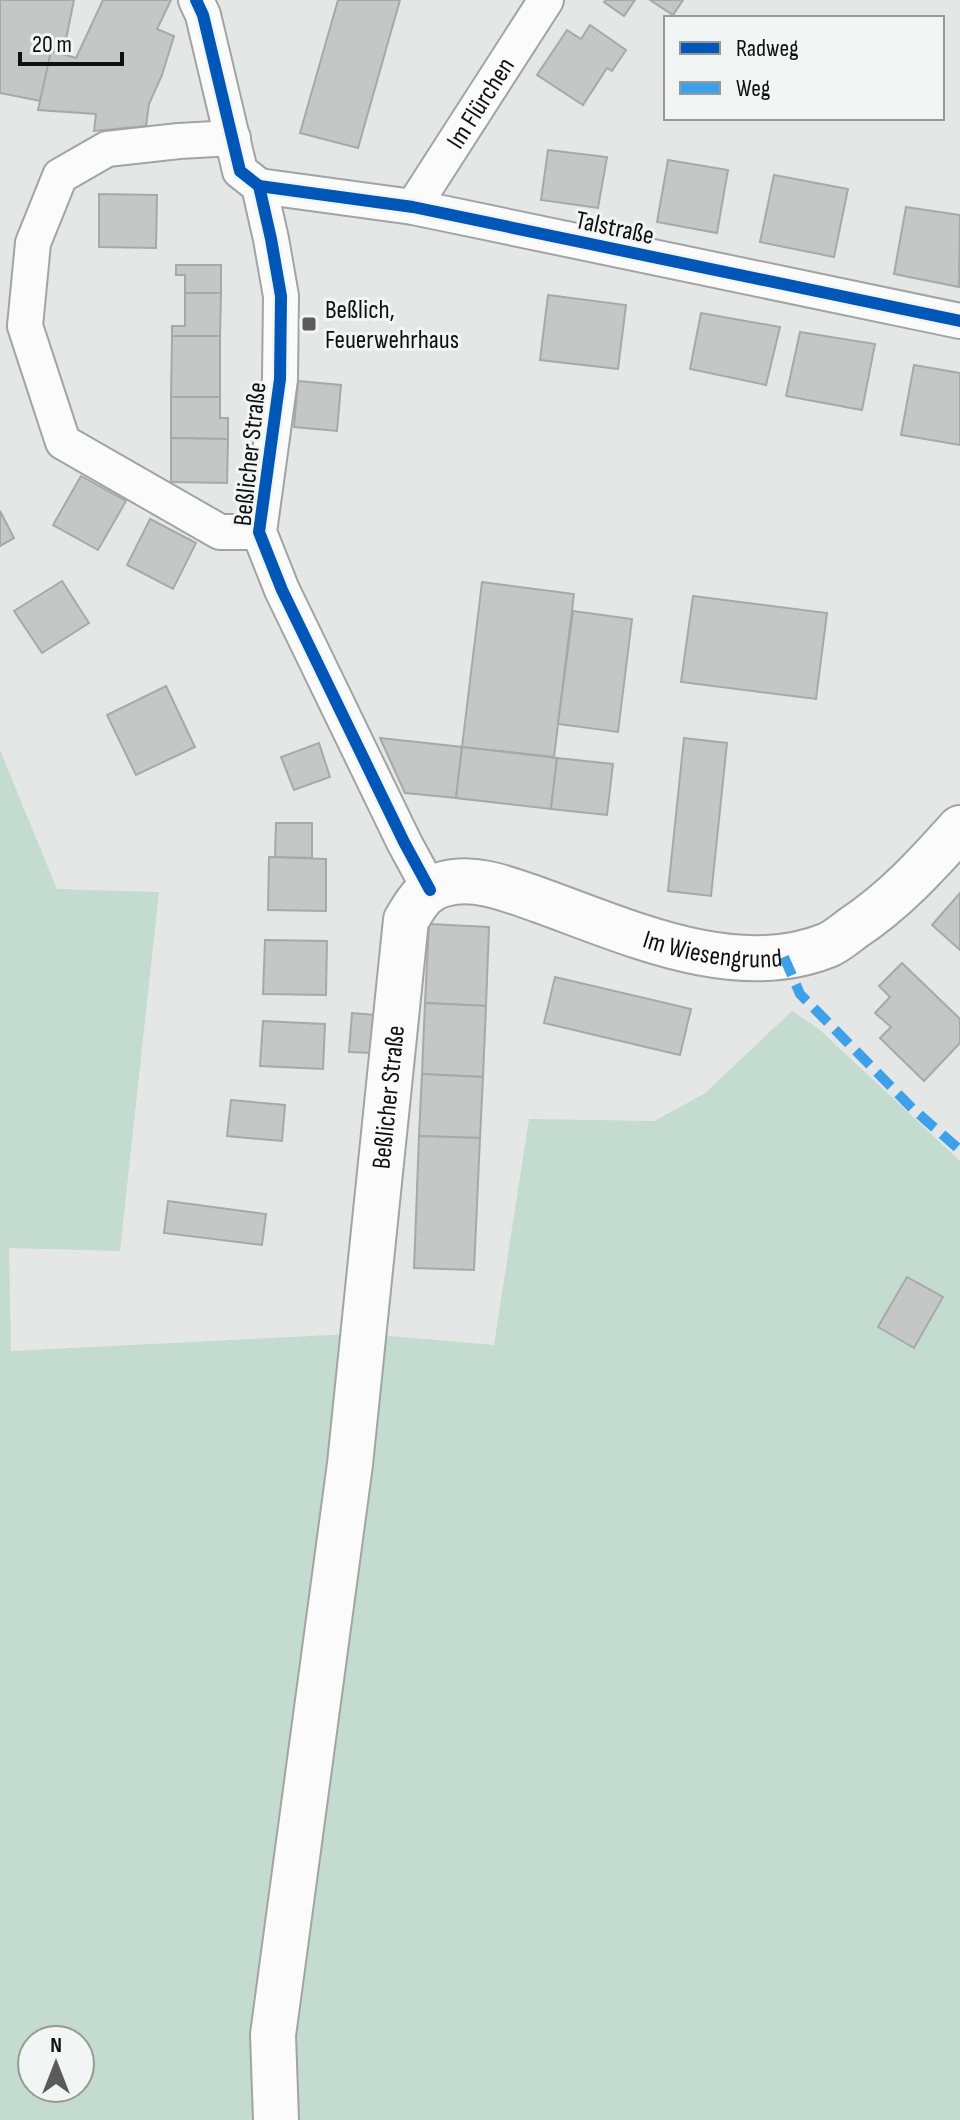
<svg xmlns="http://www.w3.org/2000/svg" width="960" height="2120" font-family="'Sofia Sans Condensed',sans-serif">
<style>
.green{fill:#c4dbcf;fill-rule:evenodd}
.building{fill:#c5c7c6;stroke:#a7a9a8;stroke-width:2}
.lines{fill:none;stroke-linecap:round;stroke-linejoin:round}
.street-casing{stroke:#a2a4a3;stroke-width:38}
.secondary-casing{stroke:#a2a4a3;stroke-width:48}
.street{stroke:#fbfbfb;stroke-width:34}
.secondary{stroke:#fbfbfb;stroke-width:44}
.quiet{stroke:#3da1ea;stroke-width:10;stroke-dasharray:20 10;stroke-linecap:butt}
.cycleway-casing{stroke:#f1f5f3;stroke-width:17}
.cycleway{stroke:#0057b8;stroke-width:12}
.poi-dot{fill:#5a5b5a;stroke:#f1f5f3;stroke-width:3}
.labels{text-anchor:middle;stroke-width:6;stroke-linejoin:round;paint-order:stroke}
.street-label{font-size:26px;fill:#0f100f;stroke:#f1f5f3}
.poi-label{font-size:26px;fill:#0f100f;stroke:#f1f5f3;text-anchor:start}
</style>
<rect width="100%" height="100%" fill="#e5e7e6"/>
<g class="green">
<path d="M0 750 57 889 159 892 120 1251 9 1248 11 1351 351 1334 262 2120H0ZM32 2040H80V2088H32Z"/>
<path d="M792 1011 820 1030 960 1161V2120H294V2029L379 1335 494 1345 529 1119 654 1121 704 1094Z"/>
</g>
<g class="building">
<path d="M0 0H74L63 54 51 51 41 101 0 93Z"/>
<path d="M103 0H171L157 29 174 36 162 75 149 104 146 126 94 131 96 114 38 110 51 51 76 58Z"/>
<path d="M338 0H400L358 148 300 133Z"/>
<path d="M606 0H635L624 16 604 2Z"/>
<path d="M650 0H683L673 15Z"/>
<path d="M590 25 626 50 612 71 607 68 583 105 537 75 567 30 581 39Z"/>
<path d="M548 150 607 157 598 208 541 200Z"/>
<path d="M668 160 728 170 717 233 657 222Z"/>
<path d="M774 175 848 189 834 257 760 242Z"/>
<path d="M99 194 157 195 156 248 99 247Z"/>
<path d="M906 207 960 215 959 287 894 274Z"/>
<path d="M176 265H221V293H185V275H176Z"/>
<path d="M185 293H221L220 336H172V326H185Z"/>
<path d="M548 295 626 305 618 369 540 360Z"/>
<path d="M701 313 780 327 766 385 690 369Z"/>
<path d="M800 332 875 344 862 410 786 396Z"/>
<path d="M172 336H220V397H171Z"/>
<path d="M914 365 960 373V445L901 435Z"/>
<path d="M298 381 341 385 337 431 294 427Z"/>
<path d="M171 397H220V418H228V439L171 438Z"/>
<path d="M171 438 228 439 227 483 171 482Z"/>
<path d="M81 476 126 501 98 550 53 525Z"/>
<path d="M0 511 14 538 0 546Z"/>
<path d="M150 519 196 543 173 589 127 565Z"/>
<path d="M62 581 89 623 42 653 14 611Z"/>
<path d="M482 582 574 594 554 757 462 747Z"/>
<path d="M693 596 827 613 816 699 681 682Z"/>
<path d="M573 611 632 619 618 732 558 724Z"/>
<path d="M166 686 195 747 136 775 107 715Z"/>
<path d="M380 738 462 747 456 798 405 793Z"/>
<path d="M684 738 727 743 711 896 668 891Z"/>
<path d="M319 743 330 777 294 790 281 757Z"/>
<path d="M462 747 557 758 551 809 456 798Z"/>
<path d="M557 758 613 764 607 815 551 809Z"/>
<path d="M276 823H312V858L275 857Z"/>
<path d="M269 857 326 859V911L268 910Z"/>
<path d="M960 893V950L932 925Z"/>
<path d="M429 924 489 927 486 1006 425 1003Z"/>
<path d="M265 940 327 941 326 995 263 994Z"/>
<path d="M902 963 960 1019V1043L924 1081 880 1038 891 1027 875 1013 890 997 879 986Z"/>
<path d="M555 977 691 1009 680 1055 544 1023Z"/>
<path d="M425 1003 486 1006 483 1077 422 1074Z"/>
<path d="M352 1013 375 1015 371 1053 349 1052Z"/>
<path d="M263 1021 325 1024 323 1069 260 1066Z"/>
<path d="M422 1074 483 1077 480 1138 419 1136Z"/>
<path d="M231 1100 285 1105 282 1141 227 1136Z"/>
<path d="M419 1136 480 1138 474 1270 414 1268Z"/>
<path d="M168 1201 266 1214 262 1245 164 1233Z"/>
<path d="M907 1277 943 1297 914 1348 878 1327Z"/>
</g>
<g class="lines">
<g class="street-casing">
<g id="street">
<path d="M196 0 203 15 240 171 259 186 271 239 281 296 280 379 259 532 282 590 404 842 430 890"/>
<path d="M233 138 179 141 107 149 60 176 33 243 25 326 63 442 220 532H259"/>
<path d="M259 186 413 207 960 321"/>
<path id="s1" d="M413 207 546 0"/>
</g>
</g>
<g class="secondary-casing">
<g id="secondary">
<path id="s2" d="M276 2120 273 2035 350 1464 406 920C416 904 423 889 444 884 475 875 510 890 539 900 626 931 735 983 828 945 837 941 845 934 853 928 894 901 927 865 960 828"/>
</g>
</g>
<use href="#street" class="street"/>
<use href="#secondary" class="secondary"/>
<path class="quiet" d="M784 957 800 994 913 1109 960 1150"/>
<g class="cycleway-casing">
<g id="cycleway">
<path d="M196 0 203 15 240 171 259 186 271 239 281 296 280 379 259 532 282 590 404 842 430 890"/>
<path d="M259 186 413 207 960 321"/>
</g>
</g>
<use href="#cycleway" class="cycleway"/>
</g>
<rect class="poi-dot" x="301" y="316" width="16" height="16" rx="4"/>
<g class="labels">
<g class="street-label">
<text dy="9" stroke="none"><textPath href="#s1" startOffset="124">Im Flürchen</textPath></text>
<text transform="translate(615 227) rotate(12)" y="9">Talstraße</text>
<text transform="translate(249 454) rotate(-84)" y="9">Beßlicher Straße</text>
<text dy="9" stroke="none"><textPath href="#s2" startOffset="1542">Im Wiesengrund</textPath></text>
<text dy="9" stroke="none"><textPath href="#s2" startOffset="1030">Beßlicher Straße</textPath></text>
</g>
<g class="poi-label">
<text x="325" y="318">Beßlich,<tspan x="325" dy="30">Feuerwehrhaus</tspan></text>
</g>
</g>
<rect x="664" y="16" width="280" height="104" fill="#f1f5f3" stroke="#979998" stroke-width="2"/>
<rect x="680" y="42" width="40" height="12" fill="#0057b8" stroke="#979998" stroke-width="2"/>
<text x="736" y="56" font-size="24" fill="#0f100f">Radweg</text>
<rect x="680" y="82" width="40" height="12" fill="#3da1ea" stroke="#979998" stroke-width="2"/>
<text x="736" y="96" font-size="24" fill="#0f100f">Weg</text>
<g transform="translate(56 2064)"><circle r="38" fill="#f1f5f3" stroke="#979998" stroke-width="2"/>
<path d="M0-6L14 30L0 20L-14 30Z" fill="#5a5b5a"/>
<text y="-12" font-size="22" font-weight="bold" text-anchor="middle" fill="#0f100f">N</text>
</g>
<path d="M20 52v12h102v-12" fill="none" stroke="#0f100f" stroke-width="4"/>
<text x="32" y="52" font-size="24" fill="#0f100f" stroke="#f1f5f3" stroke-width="6" paint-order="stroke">20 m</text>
</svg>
